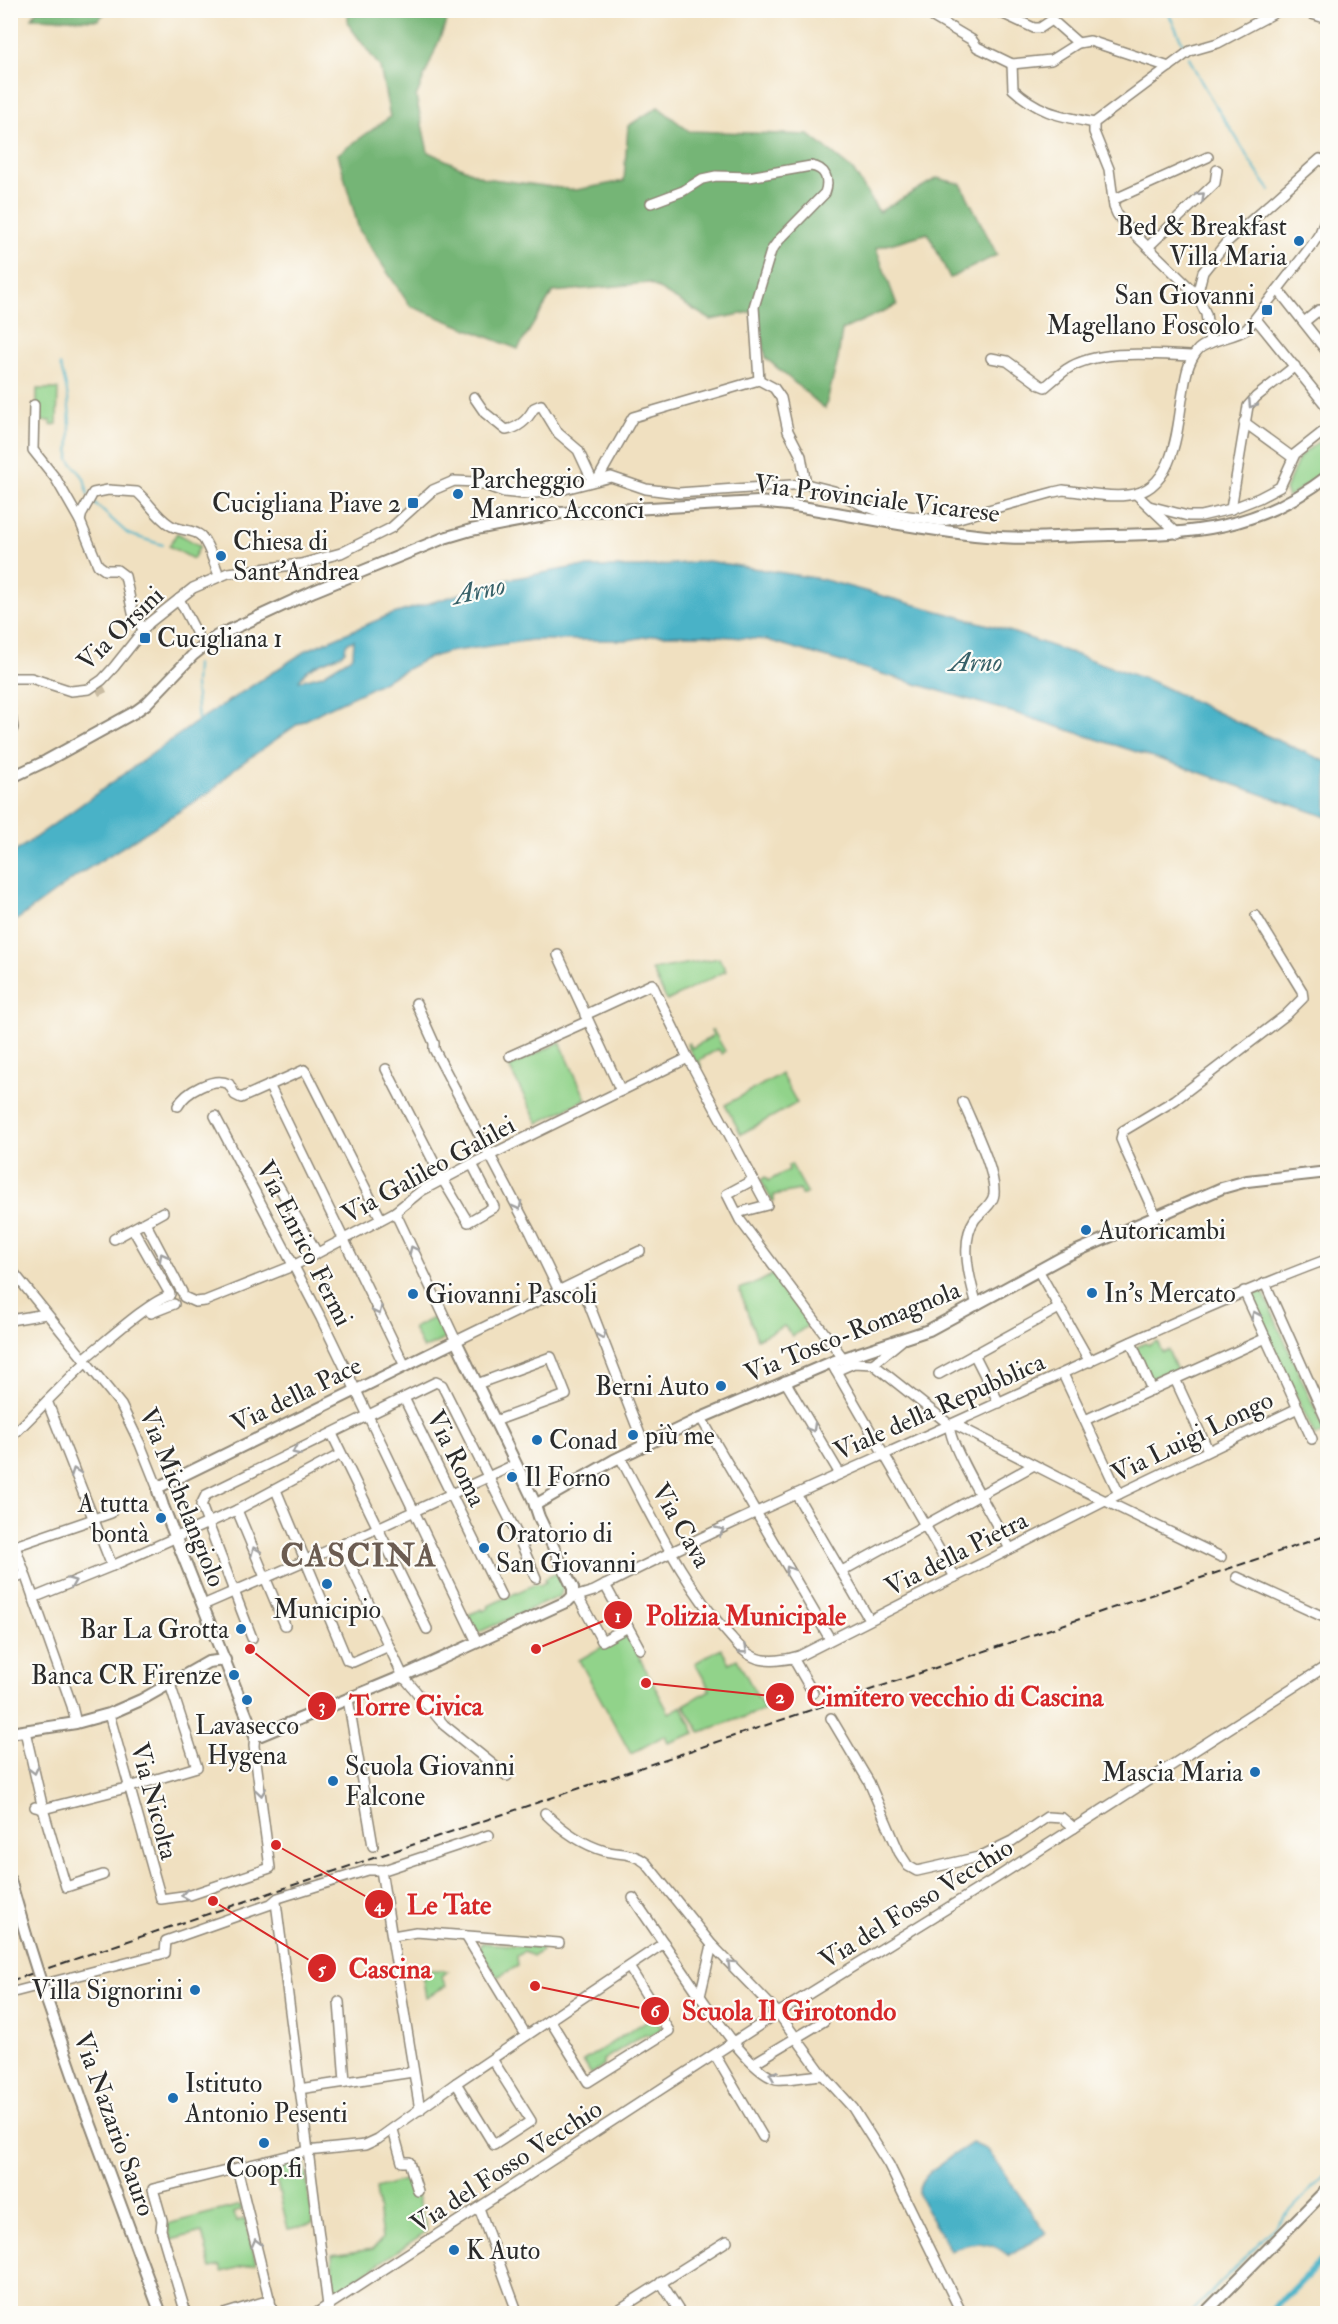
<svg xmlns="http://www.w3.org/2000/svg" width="1338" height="2324" font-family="'IM FELL Double Pica',serif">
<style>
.green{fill:#91d38a;stroke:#5e7f5a;stroke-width:1.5}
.forest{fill:#74b576;stroke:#507050;stroke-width:1.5}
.water{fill:#48b2c7;stroke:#3a6e79;stroke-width:1.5;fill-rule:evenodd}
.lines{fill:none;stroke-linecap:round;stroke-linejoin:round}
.stream{stroke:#48b2c7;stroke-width:2}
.canal{stroke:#48b2c7;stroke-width:7}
.minor-tunnel{stroke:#c9bca2;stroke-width:9;stroke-dasharray:9 4.5;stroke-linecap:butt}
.minor-casing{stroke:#8e8676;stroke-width:12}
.major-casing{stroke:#8e8676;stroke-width:14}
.minor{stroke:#fff;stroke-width:9}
.major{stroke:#fff;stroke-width:10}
.rail{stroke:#2b2b2b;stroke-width:2;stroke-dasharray:9 4.5;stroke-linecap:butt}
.major-bridge-casing{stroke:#8e8676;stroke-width:14;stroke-linecap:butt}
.major-bridge{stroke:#fff;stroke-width:10}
.oneway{stroke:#a0a0a0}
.poi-dot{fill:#1f6fb2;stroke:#fdfcf7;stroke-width:2}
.labels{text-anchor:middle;stroke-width:4.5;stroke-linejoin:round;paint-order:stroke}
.poi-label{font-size:26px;fill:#2b2b2b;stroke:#fdfcf7;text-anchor:start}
.street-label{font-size:26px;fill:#2b2b2b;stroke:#fdfcf7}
.water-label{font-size:27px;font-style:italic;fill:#376169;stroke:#fdfcf7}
.district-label{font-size:32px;font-weight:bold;letter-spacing:1.5px;fill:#6b5c51;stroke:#fdfcf7}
.leader{fill:none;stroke:#d62828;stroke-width:2}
.callout-dot{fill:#d62828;stroke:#fdfcf7;stroke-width:2}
.mark-label{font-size:18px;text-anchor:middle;font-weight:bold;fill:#fff}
.callout-label{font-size:27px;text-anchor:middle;font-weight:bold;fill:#d62828;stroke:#fdfcf7;stroke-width:4.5;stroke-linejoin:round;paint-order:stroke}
</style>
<rect width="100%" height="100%" fill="#fdfcf7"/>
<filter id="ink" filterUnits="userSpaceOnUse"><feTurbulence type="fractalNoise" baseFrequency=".0167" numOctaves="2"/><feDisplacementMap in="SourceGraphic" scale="12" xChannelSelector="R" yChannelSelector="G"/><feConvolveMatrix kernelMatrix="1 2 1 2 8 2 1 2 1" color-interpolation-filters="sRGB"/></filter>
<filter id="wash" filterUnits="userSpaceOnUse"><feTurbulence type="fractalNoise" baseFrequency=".008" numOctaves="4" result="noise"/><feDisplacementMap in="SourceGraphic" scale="24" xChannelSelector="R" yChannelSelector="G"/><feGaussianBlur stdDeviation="1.35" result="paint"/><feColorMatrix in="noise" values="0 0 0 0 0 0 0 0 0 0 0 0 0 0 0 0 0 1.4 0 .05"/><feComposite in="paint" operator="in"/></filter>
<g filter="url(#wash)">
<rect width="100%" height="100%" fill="#f0e0c0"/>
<g class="green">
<path d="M37 389H58L57 424 51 425V421H37Z"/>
<path d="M1327 435V471L1288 497 1285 490 1300 456Z"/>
<path d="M177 533 200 546 193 559 169 546Z"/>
<path d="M719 958 726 971 667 1001 652 970Z"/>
<path d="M713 1030 725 1051 722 1054 718 1049 699 1060 701 1066 698 1067 687 1044 689 1043 692 1048 713 1036 711 1031Z"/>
<path d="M560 1042 586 1099 538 1123 509 1067Z"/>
<path d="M781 1074 797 1103 741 1134 725 1105Z"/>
<path d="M791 1164 807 1192 804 1195H801L800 1190 774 1195V1201H772L761 1180 765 1177 768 1181 789 1170 788 1166Z"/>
<path d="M774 1274 811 1323 793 1336 784 1326 757 1339 739 1289 759 1282Z"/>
<path d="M1261 1292 1264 1294 1325 1432 1315 1436 1251 1299 1252 1295Z"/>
<path d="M437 1316 447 1338 423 1349 413 1328Z"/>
<path d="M1157 1341 1162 1352 1168 1350 1178 1373 1168 1378 1163 1373 1152 1378 1150 1383 1135 1348 1145 1343 1149 1345Z"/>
<path d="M557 1573 564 1586 560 1596 477 1633 468 1615 482 1609 483 1611 489 1608 488 1606 537 1583 540 1585 546 1582 544 1579Z"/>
<path d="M626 1633 669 1713 682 1706 695 1733 668 1743 665 1735 631 1754 579 1660Z"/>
<path d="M721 1648 729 1663 737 1659 765 1710 700 1732 684 1705 710 1690 695 1663Z"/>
<path d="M482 1943 540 1947 542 1951 533 1956 524 1952 517 1956 518 1966 497 1977 479 1948Z"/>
<path d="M421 1969 448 1971 441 1976 446 1986 426 1997Z"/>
<path d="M654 2016 662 2029 650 2036 645 2034 603 2060V2066L591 2074 583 2061Z"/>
<path d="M302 2159 304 2161 313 2224 288 2229 273 2166Z"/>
<path d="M412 2178 427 2231 334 2294 332 2255 373 2249 382 2239 376 2188Z"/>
<path d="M241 2205 242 2210 234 2213 236 2221 245 2219 256 2263 222 2272 220 2266 211 2268 202 2232 171 2240 167 2224Z"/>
</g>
<g class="forest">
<path d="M37 10H107V11L98 20 32 18Z"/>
<path d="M348 11H451L416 97 428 152 484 178 576 190 624 181 628 126 658 107 689 131 809 135 853 170 879 212 937 178 961 184 997 255 950 278 928 233 876 248 897 305 842 330 838 359 825 409 766 358 757 311 711 320 649 283 553 292 518 349 410 306 359 230 338 154 390 117 380 67 348 24Z"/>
</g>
<g class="water">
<path d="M708 561 821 579 1000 628 1151 681 1261 733 1327 762V817L1184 767 1018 714 767 640 706 635H656L628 640H532L448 652 426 659 367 690 324 710 298 724 234 769 212 791 84 871 11 924V855L202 718 307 650 387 616 505 580 575 567H642ZM354 640 353 655 350 658 322 675 299 681C306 665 327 662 342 654L345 651 346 644Z"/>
<path d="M972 2143 988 2150 1046 2233 1009 2256C990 2240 972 2240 950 2251 942 2232 928 2216 920 2197 911 2176 958 2153 972 2143Z"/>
</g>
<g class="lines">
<g class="stream">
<path d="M1167 10 1184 46"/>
<path d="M1189 57C1201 84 1217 109 1234 134 1246 153 1255 172 1270 190"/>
<path d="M60 365C71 396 71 426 69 459L84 478 88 495"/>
<path d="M93 502 128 534 163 545"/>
<path d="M196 664 195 685 198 720"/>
<path d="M1190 2314 1328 2172"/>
</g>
<path class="canal" d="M1269 2314 1328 2254"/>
</g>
</g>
<g filter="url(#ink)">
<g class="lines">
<path class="minor-tunnel" d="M99 686 104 696"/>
<g class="minor-casing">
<g id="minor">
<path d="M995 10 1034 28H1040L1052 20 1078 43"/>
<path d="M1299 10 1328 19"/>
<path d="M933 17 972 40 977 47 1012 64 1051 60 1078 43 1090 41 1169 67"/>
<path d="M1012 64 1013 89C1039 113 1060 116 1094 123"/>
<path d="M1113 200 1208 157"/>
<path d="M651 203 683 191 702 179 716 176 749 177 811 166C825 168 830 179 825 193L779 240 771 251 754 307 759 380"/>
<path d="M1148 247 1215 183 1217 170"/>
<path d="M1279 291 1328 353"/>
<path d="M1197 295 1203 272 1226 243 1320 159 1328 164"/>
<path d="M1256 319 1328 408"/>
<path d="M1304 322 1319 310 1328 321"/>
<path d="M1210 343 1206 314 1197 295 1125 225 1117 214 1114 207 1109 169 1094 132V123L1190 51 1218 43 1280 10"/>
<path d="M991 358 1007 361 1040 385 1045 387C1052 381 1060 374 1067 369 1099 348 1158 355 1193 356"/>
<path d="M474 397 485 413 506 430C519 428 528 419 534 408L541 405 558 433 578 450 592 480"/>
<path d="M34 405 33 450 56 479 80 521 98 565 105 570H117L125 576 133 613 143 629"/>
<path d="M1244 422 1292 457"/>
<path d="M598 479 633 417 759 380 774 388 781 398 788 431 801 456 806 484"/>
<path d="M1136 494 1178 534"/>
<path d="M1149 506 1188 516H1201L1231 509 1259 498 1280 487 1295 454 1328 428"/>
<path d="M1231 509 1248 406 1256 397 1295 366"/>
<path d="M80 521 82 513 93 493 108 490 137 492C149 502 156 516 170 525 179 531 194 529 201 536 210 546 214 564 219 575"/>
<path d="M179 599 197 634"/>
<path d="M10 678H31L71 691 89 689 102 680 114 667 149 623 193 588 228 573 301 564 341 553 391 528 433 490 454 481 476 482 504 492 523 494 557 491 611 477 646 489 678 493 806 484 834 491 862 505 882 512 942 521 959 518 1054 492 1063 490C1084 492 1107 498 1128 495 1173 491 1177 433 1182 399 1185 383 1186 364 1197 351 1205 340 1234 338 1247 329L1312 245 1320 233 1328 213"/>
<path d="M10 709 13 728 10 734"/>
<path d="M558 955 621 1091"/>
<path d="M416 1003 434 1043V1049L531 1233 559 1291"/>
<path d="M585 1015 652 984 688 1058 767 1205 737 1213"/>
<path d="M510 1056 588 1021"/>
<path d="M386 1069 443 1180 468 1222 494 1207 472 1164"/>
<path d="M269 1085 405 1366"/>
<path d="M963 1102C972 1124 996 1171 994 1194 993 1204 981 1212 975 1219 959 1242 970 1281 977 1305"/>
<path d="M178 1106C185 1092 214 1076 229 1084L235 1095 241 1098 304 1070 308 1075 381 1219"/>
<path d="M215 1116 321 1318 477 1642"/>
<path d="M753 1180 727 1194 740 1220 843 1358"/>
<path d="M278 1185 317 1253"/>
<path d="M395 1212 456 1341 640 1251"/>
<path d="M1156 1217 1126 1151 1121 1139 1123 1131 1175 1100 1286 1015 1303 998 1302 991 1256 916"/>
<path d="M145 1222 182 1292"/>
<path d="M133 1229 170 1294"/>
<path d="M114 1239 163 1212"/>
<path d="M10 1268 121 1405 140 1444 158 1489"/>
<path d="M1038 1270 1090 1362"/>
<path d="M580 1281 644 1445"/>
<path d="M1265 1283 1328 1424"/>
<path d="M1244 1291 1312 1439"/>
<path d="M184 1297 195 1302 205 1301 295 1265 395 1212 421 1191 472 1164 688 1058"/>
<path d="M151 1313 174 1304"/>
<path d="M10 1320 46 1314"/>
<path d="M1131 1342 1152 1390"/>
<path d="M974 1354 999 1403"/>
<path d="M873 1364 901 1341"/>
<path d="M833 1366 955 1577"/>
<path d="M836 1371 854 1363 873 1364 950 1425 958 1426 1085 1491 1221 1557"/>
<path d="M939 1374 1059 1308"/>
<path d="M1063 1374 1119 1494"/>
<path d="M1175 1379 1208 1450"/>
<path d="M785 1381 840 1474"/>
<path d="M477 1384 551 1357 566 1395 495 1421"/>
<path d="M404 1398 501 1596"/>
<path d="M47 1401 112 1566"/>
<path d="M701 1418 830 1639"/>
<path d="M1085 1420 1266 1338"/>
<path d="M950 1425C946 1442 1000 1528 1010 1549"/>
<path d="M332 1434 427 1629"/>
<path d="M10 1438 85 1363 86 1357C104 1343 150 1301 169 1296"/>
<path d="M620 1457C653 1518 683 1585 730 1636 737 1644 744 1653 754 1657 766 1663 787 1660 799 1656L1119 1494 1298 1408"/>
<path d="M276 1490 347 1660 353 1662 389 1646"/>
<path d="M796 1494 869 1619"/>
<path d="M237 1510 285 1625"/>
<path d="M341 1545 403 1676 444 1725 507 1776"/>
<path d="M15 1546 111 1513"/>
<path d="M10 1548 15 1546 72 1706 76 1723"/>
<path d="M10 1570 16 1577 25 1574"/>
<path d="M842 1571 1034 1465"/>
<path d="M1237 1577 1328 1619"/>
<path d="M605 1585 640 1649"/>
<path d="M578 1597 602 1641 628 1627"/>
<path d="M33 1598 112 1566 237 1510 341 1454"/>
<path d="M571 1598 594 1591C715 1528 842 1474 967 1417 1086 1363 1205 1305 1328 1259"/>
<path d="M203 1605 341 1545 516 1464"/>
<path d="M252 1638 201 1505 206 1495 436 1382 442 1385 516 1532 536 1578"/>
<path d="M793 1658 813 1693"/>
<path d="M348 1699 373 1846"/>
<path d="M109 1714 161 1899 190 1895 270 1868 254 1746 255 1734"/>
<path d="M831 1718 869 1782 899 1852 908 1866 917 1871 979 1857 1012 1841 1047 1817 1062 1818 1074 1828"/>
<path d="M25 1731 43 1809 66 1887 103 1875"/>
<path d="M35 1807 43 1809 130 1787 197 1767 170 1684"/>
<path d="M545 1813C562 1830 581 1844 605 1851 620 1855 633 1852 646 1863L712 1945 778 2013 823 2075 853 2108 889 2165 962 2314"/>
<path d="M381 1870 420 2110"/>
<path d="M633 1898 700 1996"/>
<path d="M276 1902 329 2314"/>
<path d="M393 1936 416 1932 559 1943"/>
<path d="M466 1936 526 2035"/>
<path d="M712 1945 700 1996C715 2017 751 2073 776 2079 784 2081 812 2075 823 2075"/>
<path d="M10 1993 165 1953 166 1941 271 1904 278 1898 368 1870H384L489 1835"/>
<path d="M339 2002 345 2082"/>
<path d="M550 2020 588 2082 669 2031 629 1967"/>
<path d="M715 2055 763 2137"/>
<path d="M754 2063 824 2021"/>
<path d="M456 2083 494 2145 531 2121 492 2059"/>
<path d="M299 2089 413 2072"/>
<path d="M393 2130 402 2162H409L418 2191"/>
<path d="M237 2168 273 2314"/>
<path d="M479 2208 518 2314"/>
<path d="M661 2282 681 2314"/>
<path d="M186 2314 161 2230 162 2220 153 2189 307 2151 365 2145 378 2139 456 2083 664 1943"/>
<path d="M224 2314 270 2300"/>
<path d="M315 2314 778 2013 996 1878 1328 1665"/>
<path d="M612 2314 727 2241"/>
</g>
</g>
<g class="major-casing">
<g id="major">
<path d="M10 778 46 761 135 712 146 704 193 655 217 636 314 591 444 538 471 530 560 513 758 502 788 505C854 515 920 530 986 536 1026 540 1068 536 1109 535 1193 534 1258 530 1328 476"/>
<path d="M456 1341 533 1499 539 1517 573 1588V1596L568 1601 403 1676 261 1735 254 1734 163 1506 158 1491 159 1487Z"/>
<path d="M535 1505 614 1460 701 1418 832 1362 929 1330 1063 1257 1222 1188 1247 1181 1328 1172"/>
<path d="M10 1733 76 1723 109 1714 141 1700 208 1662 225 1660"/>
<path d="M10 1880 26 1935"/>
<path d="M43 1989 82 2101 161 2314"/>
<path d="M1204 2314 1328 2188"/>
</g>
</g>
<use href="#minor" class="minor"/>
<use href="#major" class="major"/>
<path class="rail" d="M10 1981 1328 1535"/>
<g class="major-bridge-casing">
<path id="major-bridge" d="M26 1935 43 1989"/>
</g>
<use href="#major-bridge" class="major-bridge"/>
</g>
<defs><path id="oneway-chevron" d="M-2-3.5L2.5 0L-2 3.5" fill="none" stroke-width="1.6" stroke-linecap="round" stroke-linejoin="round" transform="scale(1.5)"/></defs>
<g class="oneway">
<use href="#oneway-chevron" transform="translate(1201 196) rotate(-44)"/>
<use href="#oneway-chevron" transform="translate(1252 404) rotate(123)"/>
<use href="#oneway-chevron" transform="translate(518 1206) rotate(62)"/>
<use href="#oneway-chevron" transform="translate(413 1250) rotate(-115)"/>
<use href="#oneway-chevron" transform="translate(163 1257) rotate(-118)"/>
<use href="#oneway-chevron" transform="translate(378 1311) rotate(65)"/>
<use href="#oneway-chevron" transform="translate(1255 1315) rotate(-114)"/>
<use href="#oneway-chevron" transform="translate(602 1335) rotate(68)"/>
<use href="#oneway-chevron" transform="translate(812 1428) rotate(60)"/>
<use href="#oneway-chevron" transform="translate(296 1451) rotate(155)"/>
<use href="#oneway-chevron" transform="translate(75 1472) rotate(-110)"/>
<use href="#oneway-chevron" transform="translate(720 1531) rotate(-25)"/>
<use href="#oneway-chevron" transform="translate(255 1551) rotate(-113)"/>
<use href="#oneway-chevron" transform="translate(789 1570) rotate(-120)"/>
<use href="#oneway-chevron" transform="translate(72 1582) rotate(-22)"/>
<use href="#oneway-chevron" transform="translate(744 1650) rotate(41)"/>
<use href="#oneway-chevron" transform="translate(34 1770) rotate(76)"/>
<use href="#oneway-chevron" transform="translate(261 1792) rotate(82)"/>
<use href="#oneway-chevron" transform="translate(185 1895) rotate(170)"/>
<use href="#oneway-chevron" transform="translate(731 1964) rotate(-135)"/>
<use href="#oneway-chevron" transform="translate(773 2075) rotate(-158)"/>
<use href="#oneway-chevron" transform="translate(256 2243) rotate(-104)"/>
</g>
</g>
<g class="poi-dot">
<circle cx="1299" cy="241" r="6"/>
<rect x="1261" y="304" width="12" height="12" rx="3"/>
<circle cx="458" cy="494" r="6"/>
<rect x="407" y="497" width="12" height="12" rx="3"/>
<circle cx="221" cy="556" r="6"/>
<rect x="139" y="632" width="12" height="12" rx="3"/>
<circle cx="1086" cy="1230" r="6"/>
<circle cx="1092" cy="1293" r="6"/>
<circle cx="413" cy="1294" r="6"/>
<circle cx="721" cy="1386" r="6"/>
<circle cx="633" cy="1435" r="6"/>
<circle cx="537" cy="1440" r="6"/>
<circle cx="512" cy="1477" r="6"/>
<circle cx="161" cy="1518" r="6"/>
<circle cx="484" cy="1548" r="6"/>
<circle cx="327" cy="1584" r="6"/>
<circle cx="241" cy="1629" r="6"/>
<circle cx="234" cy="1675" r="6"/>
<circle cx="247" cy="1700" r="6"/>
<circle cx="1255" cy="1772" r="6"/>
<circle cx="333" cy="1781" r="6"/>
<circle cx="195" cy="1990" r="6"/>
<circle cx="173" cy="2098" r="6"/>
<circle cx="264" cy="2143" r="6"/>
<circle cx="454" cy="2250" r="6"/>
</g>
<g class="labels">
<g class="poi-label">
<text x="1287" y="235" text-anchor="end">Bed &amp; Breakfast<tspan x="1287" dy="30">Villa Maria</tspan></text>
<text x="1255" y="304" text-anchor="end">San Giovanni<tspan x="1255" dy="30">Magellano Foscolo 1</tspan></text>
<text x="470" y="488">Parcheggio<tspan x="470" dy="30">Manrico Acconci</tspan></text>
<text x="401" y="512" text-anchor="end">Cucigliana Piave 2</text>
<text x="233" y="550">Chiesa di<tspan x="233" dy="30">Sant'Andrea</tspan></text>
<text x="157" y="647">Cucigliana 1</text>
<text x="1098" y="1239">Autoricambi</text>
<text x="1104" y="1302">In's Mercato</text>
<text x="425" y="1303">Giovanni Pascoli</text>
<text x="709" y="1395" text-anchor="end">Berni Auto</text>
<text x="645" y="1444">più me</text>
<text x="549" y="1449">Conad</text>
<text x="524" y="1486">Il Forno</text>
<text x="149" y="1512" text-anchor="end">A tutta<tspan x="149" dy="30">bontà</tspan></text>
<text x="496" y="1542">Oratorio di<tspan x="496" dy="30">San Giovanni</tspan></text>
<text x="327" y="1618" text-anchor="middle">Municipio</text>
<text x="229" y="1638" text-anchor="end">Bar La Grotta</text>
<text x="222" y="1684" text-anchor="end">Banca CR Firenze</text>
<text x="247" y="1734" text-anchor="middle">Lavasecco<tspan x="247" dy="30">Hygena</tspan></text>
<text x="345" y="1775">Scuola Giovanni<tspan x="345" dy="30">Falcone</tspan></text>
<text x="1243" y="1781" text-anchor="end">Mascia Maria</text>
<text x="183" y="1999" text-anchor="end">Villa Signorini</text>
<text x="185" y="2092">Istituto<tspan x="185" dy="30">Antonio Pesenti</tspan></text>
<text x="264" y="2177" text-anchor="middle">Coop.fi</text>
<text x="466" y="2259">K Auto</text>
</g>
<g class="street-label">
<text transform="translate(877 498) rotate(7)" y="9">Via Provinciale Vicarese</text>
<text transform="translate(120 628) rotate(-44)" y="9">Via Orsini</text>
<text transform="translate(428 1169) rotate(-29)" y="9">Via Galileo Galilei</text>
<text transform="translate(305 1243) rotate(63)" y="9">Via Enrico Fermi</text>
<text transform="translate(852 1331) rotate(-22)" y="9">Via Tosco-Romagnola</text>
<text transform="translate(296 1394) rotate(-26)" y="9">Via della Pace</text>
<text transform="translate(939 1406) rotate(-24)" y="9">Viale della Repubblica</text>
<text transform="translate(1192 1436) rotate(-26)" y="9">Via Luigi Longo</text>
<text transform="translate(457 1458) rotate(64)" y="9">Via Roma</text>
<text transform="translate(183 1497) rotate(68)" y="9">Via Michelangiolo</text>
<text transform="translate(682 1525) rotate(60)" y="9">Via Cava</text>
<text transform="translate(956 1553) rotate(-27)" y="9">Via della Pietra</text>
<text transform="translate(155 1801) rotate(75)" y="9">Via Nicolta</text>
<text transform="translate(916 1903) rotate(-32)" y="9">Via del Fosso Vecchio</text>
<text transform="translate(115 2124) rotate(70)" y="9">Via Nazario Sauro</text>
<text transform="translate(506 2166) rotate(-33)" y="9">Via del Fosso Vecchio</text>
</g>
<g class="water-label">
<text transform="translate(479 590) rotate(-12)" y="9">Arno</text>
<text x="976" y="671">Arno</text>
</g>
<g class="district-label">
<text x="359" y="1566">CASCINA</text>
</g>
</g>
<path class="leader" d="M536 1649L618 1615M646 1683L780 1697M250 1649L322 1706M276 1845L379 1904M213 1901L322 1968M535 1986L655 2011"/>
<g class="callout-dot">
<circle cx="536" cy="1649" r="6"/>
<circle cx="646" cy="1683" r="6"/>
<circle cx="250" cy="1649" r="6"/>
<circle cx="276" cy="1845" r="6"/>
<circle cx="213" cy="1901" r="6"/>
<circle cx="535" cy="1986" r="6"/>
<circle cx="618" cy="1615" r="15"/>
<circle cx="780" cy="1697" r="15"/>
<circle cx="322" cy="1706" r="15"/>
<circle cx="379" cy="1904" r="15"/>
<circle cx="322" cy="1968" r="15"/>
<circle cx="655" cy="2011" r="15"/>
</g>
<g class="mark-label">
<text x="618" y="1622">1</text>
<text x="780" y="1703">2</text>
<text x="322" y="1712">3</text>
<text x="379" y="1911">4</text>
<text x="322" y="1975">5</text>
<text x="655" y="2017">6</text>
</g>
<g class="callout-label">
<text x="746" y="1625">Polizia Municipale</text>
<text x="955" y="1706">Cimitero vecchio di Cascina</text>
<text x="416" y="1715">Torre Civica</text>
<text x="449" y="1914">Le Tate</text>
<text x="390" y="1978">Cascina</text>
<text x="789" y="2020">Scuola Il Girotondo</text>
</g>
<rect width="1338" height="2324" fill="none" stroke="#fdfcf7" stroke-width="36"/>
</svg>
